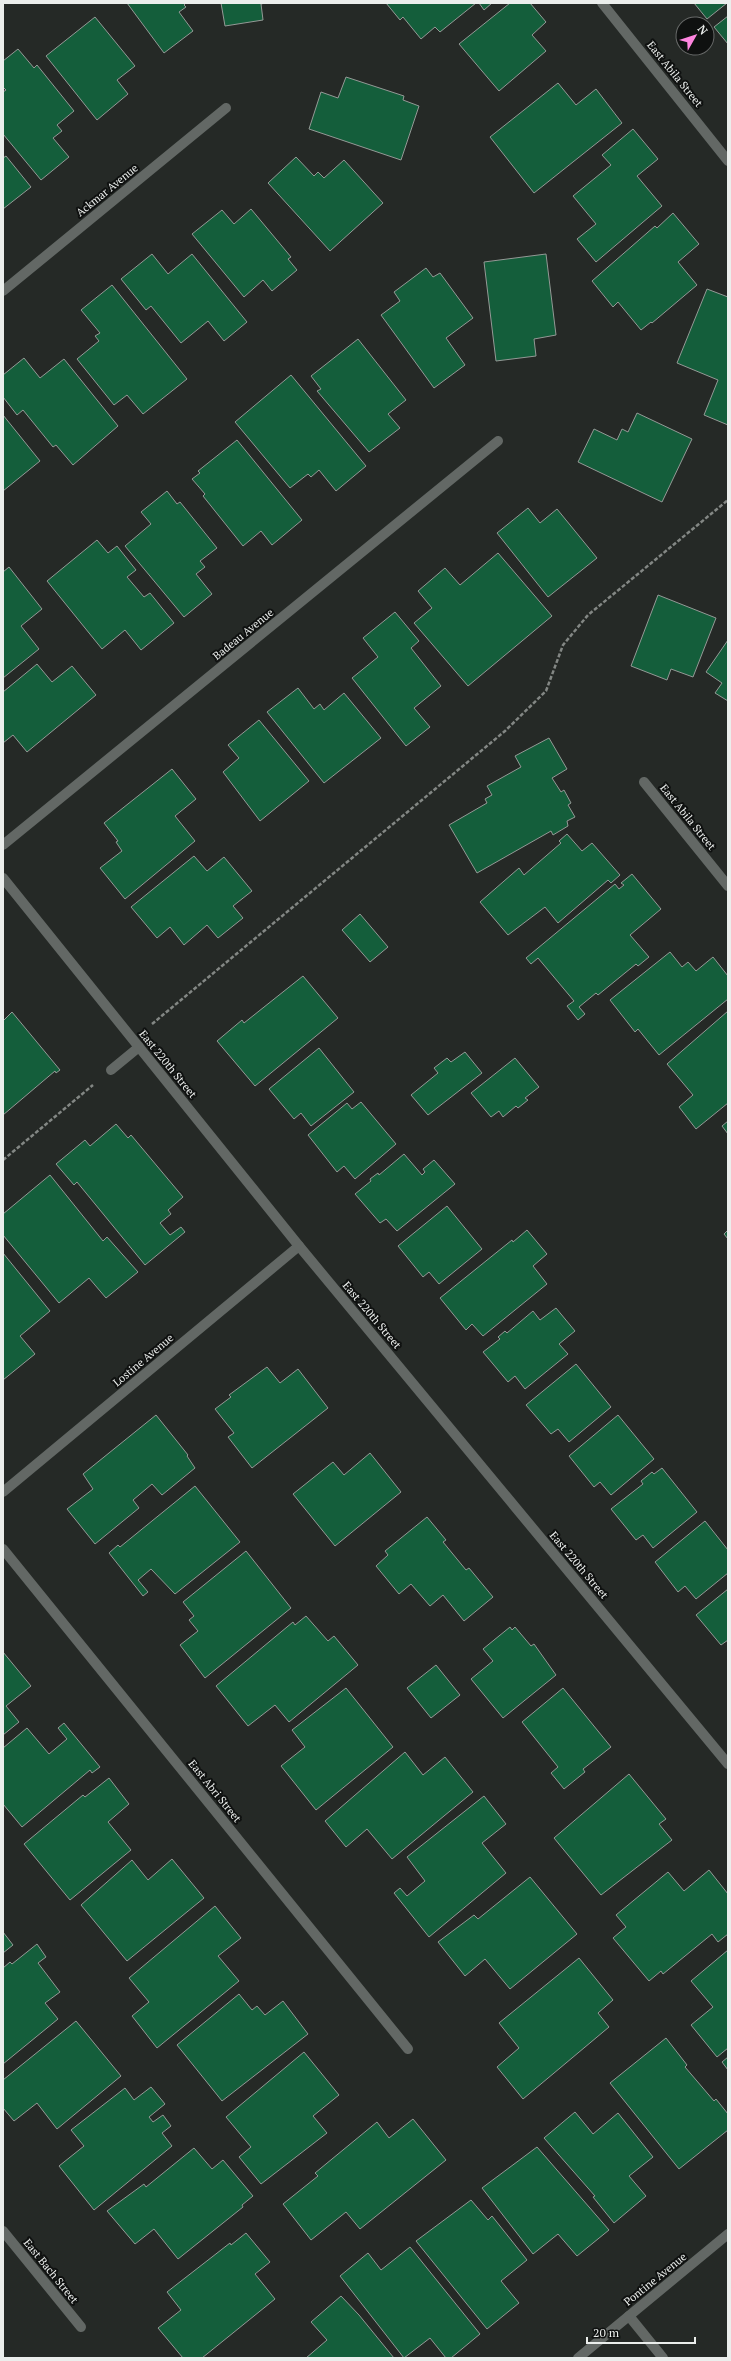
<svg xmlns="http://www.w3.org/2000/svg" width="731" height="2361" font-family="'PT Serif',serif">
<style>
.building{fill:#145e3b;stroke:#949996}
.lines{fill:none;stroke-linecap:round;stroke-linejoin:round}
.path{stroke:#838784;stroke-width:2.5;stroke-dasharray:4 2;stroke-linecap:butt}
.lane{stroke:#636865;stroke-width:10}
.street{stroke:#636865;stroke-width:10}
.secondary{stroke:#636865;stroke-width:10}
.labels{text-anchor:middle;stroke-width:4;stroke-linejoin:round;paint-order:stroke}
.street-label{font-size:11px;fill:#ebeeec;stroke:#0f1110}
</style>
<rect width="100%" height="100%" fill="#252926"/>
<g class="building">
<path d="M127 3H186L184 5 186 7 179 12 193 31 164 53Z"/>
<path d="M221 3H265L261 4 263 20 225 26Z"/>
<path d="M386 3H476L440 32 435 27 421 39 403 17 400 20Z"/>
<path d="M479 3H492L484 10Z"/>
<path d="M510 3H530L546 22 532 35 546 51 499 91 459 44Z"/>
<path d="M694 3H727L707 19Z"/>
<path d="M728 16V44L714 27Z"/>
<path d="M95 17 135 66 117 80 128 94 97 120 46 56Z"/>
<path d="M18 49 34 68 37 65 74 111 57 125 62 131 53 138 69 157 41 180 3 134V92L6 90 3 87V61Z"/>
<path d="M346 77 404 96 403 100 419 106 401 160 309 129 321 92 338 98Z"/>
<path d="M558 83 576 105 596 89 622 123 534 193 490 137Z"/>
<path d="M633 129 658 159 637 176 662 206 596 262 577 239 596 224 573 196 611 165 602 155Z"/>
<path d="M6 156 31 187 3 209V158Z"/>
<path d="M296 157 314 176 318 172 324 178 344 160 383 203 330 251 268 183Z"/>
<path d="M251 209 291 257 288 259 297 270 272 291 263 280 244 297 192 234 222 210 234 224Z"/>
<path d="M673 213 699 244 678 262 697 285 652 323 651 322 641 330 618 302 613 307 592 281 655 226 657 228Z"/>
<path d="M152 254 168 274 192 254 247 322 224 341 208 321 181 343 151 306 146 310 121 279Z"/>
<path d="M546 254 556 335 534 339 536 356 496 361 484 262Z"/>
<path d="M426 268 433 277 440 273 473 318 446 338 465 365 434 388 381 315 400 301 394 292Z"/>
<path d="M112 285 187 379 143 414 127 395 114 405 77 359 99 341 95 336 100 333 81 310Z"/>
<path d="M707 289 728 297V425L704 415 718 380 677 363Z"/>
<path d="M358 339 406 400 388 414 400 428 369 452 317 391 321 389 311 376Z"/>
<path d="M24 358 40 378 64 359 118 426 73 465 56 445 53 447 23 410 17 415 3 397V375Z"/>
<path d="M291 375 366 466 336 491 319 470 311 477 308 474 290 488 235 422Z"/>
<path d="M637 413 692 439 662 502 578 462 594 429 617 440 622 429 628 432Z"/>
<path d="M3 415 40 461 3 491Z"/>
<path d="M237 440 302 520 272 545 261 531 243 546 203 496 205 494 192 479 200 473 198 471Z"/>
<path d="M167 491 177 504 180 502 217 548 200 561 205 567 196 574 212 594 184 617 125 546 151 524 141 512Z"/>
<path d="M528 508 540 523 557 509 597 558 548 597 497 533Z"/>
<path d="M97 540 108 553 117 546 136 570 127 577 144 597 150 593 174 623 141 650 125 630 102 649 47 581Z"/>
<path d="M498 553 552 616 468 686 414 623 432 608 418 591 445 568 460 585Z"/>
<path d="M9 567 42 609 21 626 39 649 3 678V572Z"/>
<path d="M658 595 716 618 693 677 671 669 667 680 631 666Z"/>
<path d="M395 612 419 641 411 648 441 686 414 708 430 727 406 746 352 678 378 657 363 638Z"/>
<path d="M728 640V701L715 693 722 683 706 672Z"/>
<path d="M37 664 52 682 72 666 96 695 27 752 13 735 3 743V692Z"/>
<path d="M298 688 314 709 320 704 324 710 344 693 381 738 324 783 267 712Z"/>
<path d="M259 720 309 781 260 821 223 772 239 758 228 745Z"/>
<path d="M549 738 567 769 552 778 561 792 564 790 571 803 568 805 575 817 567 821 568 826 553 835 551 831 477 873 449 825 487 803 485 799 492 795 487 786 521 767 515 756Z"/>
<path d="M172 769 196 799 175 816 195 841 125 899 100 868 122 851 116 842 118 841 104 823Z"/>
<path d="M567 834 582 851 592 843 620 875 611 883 608 880 558 923 545 907 508 935 480 902 519 868 524 875 561 843 559 841Z"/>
<path d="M194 856 207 871 224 857 252 891 233 906 243 918 218 938 207 925 184 945 170 927 157 938 131 907Z"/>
<path d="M632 874 661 909 630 935 649 957 638 966 636 964 598 995 596 993 579 1007 585 1014 578 1020 567 1006 574 1001 538 958 531 964 526 958 615 884 619 889 624 885 621 883Z"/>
<path d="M360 914 388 947 370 962 342 930Z"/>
<path d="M670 952 682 967 688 962 696 971 713 957 728 976V999L659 1055 638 1029 635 1032 610 1000Z"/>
<path d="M303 976 338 1018 255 1086 217 1041 242 1020 244 1023Z"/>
<path d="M728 1011V1103L696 1129 679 1107 693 1095 667 1064Z"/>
<path d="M12 1012 60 1070 56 1073 55 1071 3 1115V1021Z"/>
<path d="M319 1048 354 1092 311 1126 301 1113 294 1119 269 1089Z"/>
<path d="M465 1052 482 1073 428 1115 411 1095 438 1073 434 1068 447 1058 451 1062Z"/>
<path d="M515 1058 539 1087 525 1098 528 1100 518 1108 516 1106 503 1117 499 1111 491 1117 471 1093Z"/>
<path d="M361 1102 396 1144 355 1179 344 1166 337 1172 308 1135 347 1103 352 1109Z"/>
<path d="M728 1121V1134L722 1126Z"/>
<path d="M116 1124 128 1138 131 1135 183 1197 168 1210 171 1214 160 1223 170 1235 181 1227 185 1232 145 1265 77 1182 74 1185 56 1164 85 1140 90 1146Z"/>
<path d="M404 1154 422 1175 425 1172 423 1169 434 1160 455 1184 397 1231 386 1219 380 1223 355 1194 371 1181 370 1179 378 1173 379 1175Z"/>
<path d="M50 1175 103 1241 107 1237 138 1272 106 1298 89 1278 59 1303 3 1235V1214Z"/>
<path d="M447 1206 482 1249 439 1284 429 1272 423 1277 398 1246Z"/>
<path d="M527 1230 547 1254 533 1266 547 1284 483 1336 472 1324 466 1330 440 1298 512 1240 513 1242Z"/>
<path d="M728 1230V1239L724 1234Z"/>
<path d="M3 1253 50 1311 20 1336 35 1354 3 1380Z"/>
<path d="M556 1308 575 1331 559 1344 568 1354 525 1389 515 1376 508 1382 483 1352 500 1339 498 1337 505 1331 507 1333 533 1311 540 1320Z"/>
<path d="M576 1364 611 1407 569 1442 558 1429 551 1434 526 1405Z"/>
<path d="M267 1367 280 1383 298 1369 328 1408 252 1468 228 1437 234 1433 215 1409 231 1397 229 1395Z"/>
<path d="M156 1415 188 1455 187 1456 195 1468 162 1495 152 1484 133 1500 139 1508 95 1544 67 1509 93 1489 83 1474Z"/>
<path d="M618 1415 654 1459 611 1495 600 1482 594 1487 569 1456Z"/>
<path d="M370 1453 401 1492 335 1546 293 1494 333 1462 344 1475Z"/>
<path d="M662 1468 697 1512 653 1548 643 1535 636 1540 611 1509 643 1484 641 1481 652 1472 654 1474Z"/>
<path d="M195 1486 240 1542 175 1594 151 1569 138 1580 148 1592 143 1596 109 1553 118 1545 120 1547Z"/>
<path d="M427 1517 446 1540 443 1542 466 1570 469 1568 493 1597 464 1621 443 1595 430 1606 411 1584 399 1594 376 1566 388 1555 385 1551Z"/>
<path d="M705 1521 728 1550V1573L696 1599 685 1586 678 1592 655 1562Z"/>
<path d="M246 1551 291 1608 205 1678 180 1645 198 1631 189 1620 194 1616 183 1602Z"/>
<path d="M728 1589V1640L721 1645 696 1615Z"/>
<path d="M306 1616 328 1641 334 1636 358 1665 289 1722 275 1705 248 1726 216 1686 293 1622 295 1625Z"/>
<path d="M510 1627 512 1630 515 1627 531 1646 534 1644 556 1675 503 1718 471 1679 493 1661 483 1649Z"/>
<path d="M3 1652 31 1686 6 1706 19 1722 3 1735Z"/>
<path d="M436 1665 460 1695 431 1718 407 1688Z"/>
<path d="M346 1688 393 1747 316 1810 281 1766 305 1747 292 1730Z"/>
<path d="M563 1688 611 1747 583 1769 585 1772 564 1789 551 1773 558 1767 522 1722Z"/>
<path d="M64 1723 100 1767 92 1773 90 1770 22 1827 3 1804V1748L27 1728 49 1754 67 1739 58 1728Z"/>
<path d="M405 1752 423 1775 445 1757 473 1792 392 1859 367 1829 346 1847 325 1821Z"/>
<path d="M629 1774 666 1819 659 1824 672 1840 601 1895 554 1838Z"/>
<path d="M109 1778 129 1804 108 1822 131 1850 70 1900 24 1844 83 1795 85 1797Z"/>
<path d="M484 1796 506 1824 482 1843 506 1873 429 1937 394 1893 400 1888 407 1896 425 1881 407 1857Z"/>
<path d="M172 1859 204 1898 127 1961 81 1905 132 1860 148 1880Z"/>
<path d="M709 1870 728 1894V1934L718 1942 712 1934 663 1974 661 1971 649 1981 613 1938 626 1927 616 1915 668 1872 684 1891Z"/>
<path d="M530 1877 577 1934 510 1989 485 1959 465 1976 438 1942 474 1915 478 1919Z"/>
<path d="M215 1906 241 1938 218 1956 239 1981 157 2048 132 2016 149 2002 129 1978Z"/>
<path d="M3 1932 13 1945 3 1953Z"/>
<path d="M37 1944 46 1957 38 1963 60 1992 45 2003 58 2019 3 2064V1968L10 1962 12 1964Z"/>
<path d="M728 1950V2048L717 2057 691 2025 713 2007 691 1981Z"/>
<path d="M579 1958 613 2000 598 2013 609 2027 523 2099 497 2067 519 2048 499 2023Z"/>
<path d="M239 1994 252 2010 257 2006 265 2015 283 2001 308 2034 222 2101 177 2045Z"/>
<path d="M76 2021 121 2076 57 2129 37 2103 14 2121 3 2108V2080Z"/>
<path d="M666 2038 687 2065 685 2067 714 2101 716 2099 728 2114V2130L679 2169 610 2083Z"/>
<path d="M304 2052 339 2095 313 2116 327 2133 261 2184 239 2157 251 2147 226 2117Z"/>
<path d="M728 2057V2070L722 2062Z"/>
<path d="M151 2087 165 2104 149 2117 153 2122 163 2115 171 2126 162 2133 172 2146 94 2210 59 2166 84 2146 71 2130 125 2088 134 2100Z"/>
<path d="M575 2112 593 2134 618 2113 653 2157 629 2176 646 2196 614 2223 593 2197 595 2196 544 2138Z"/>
<path d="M413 2119 446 2160 360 2229 346 2212 311 2240 283 2204 318 2176 315 2173 377 2122 389 2138Z"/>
<path d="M537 2147 609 2230 577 2256 558 2234 533 2254 482 2188Z"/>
<path d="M194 2148 212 2169 223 2160 253 2196 242 2205 243 2207 178 2259 154 2229 135 2244 107 2211 144 2184 146 2187Z"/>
<path d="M471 2200 488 2220 492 2216 527 2260 501 2281 519 2303 487 2329 416 2241Z"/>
<path d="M246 2233 270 2262 255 2274 275 2299 202 2358H183L158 2328 181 2310 167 2292 230 2243 231 2245Z"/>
<path d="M410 2247 480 2334 451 2358H446L430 2338 404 2358 340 2276 368 2253 381 2270Z"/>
<path d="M341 2296 359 2315 394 2358H306L327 2340 311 2322Z"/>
</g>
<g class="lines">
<g class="path">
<path d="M152 1024 505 731 546 691 563 645 588 615 728 500"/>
<path d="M3 1160 93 1085"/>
</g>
<path class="lane" d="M111 1070 139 1047"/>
<g class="street">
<path d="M602 3 728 161"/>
<path d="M3 291 226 108"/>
<path d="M644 782 728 886"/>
<path d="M3 845 498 441"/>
<path d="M3 1492 299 1246"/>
<path d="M3 1549 408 2049"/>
<path d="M3 2231 81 2327"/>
<path d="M629 2316 663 2358"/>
<path d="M578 2358 728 2234"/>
</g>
<path class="secondary" d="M3 878 299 1246 728 1764"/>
</g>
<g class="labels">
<g class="street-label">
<text transform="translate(675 74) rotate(51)" y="4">East Abila Street</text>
<text transform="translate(107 190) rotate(-39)" y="4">Ackmar Avenue</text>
<text transform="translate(243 634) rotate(-39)" y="4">Badeau Avenue</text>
<text transform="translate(688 817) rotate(51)" y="4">East Abila Street</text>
<text transform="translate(168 1064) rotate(51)" y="4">East 220th Street</text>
<text transform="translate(372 1315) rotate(50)" y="4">East 220th Street</text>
<text transform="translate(143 1360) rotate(-40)" y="4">Lostine Avenue</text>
<text transform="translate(579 1565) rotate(50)" y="4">East 220th Street</text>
<text transform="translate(215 1791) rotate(51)" y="4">East Abri Street</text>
<text transform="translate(51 2271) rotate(51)" y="4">East Bach Street</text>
<text transform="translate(655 2279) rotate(-39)" y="4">Pontine Avenue</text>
</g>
</g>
<rect width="731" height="2361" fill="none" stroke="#ebeeec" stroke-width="8"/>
<g transform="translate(695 36) rotate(51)"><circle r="19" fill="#0f1110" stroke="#676968"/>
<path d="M0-3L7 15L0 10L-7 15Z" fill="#fe85df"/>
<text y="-6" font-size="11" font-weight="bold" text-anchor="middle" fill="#ebeeec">N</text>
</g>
<path d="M587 2337v6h108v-6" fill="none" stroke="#ebeeec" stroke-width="2"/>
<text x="593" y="2337" font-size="12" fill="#ebeeec" stroke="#0f1110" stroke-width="3" paint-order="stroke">20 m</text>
</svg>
